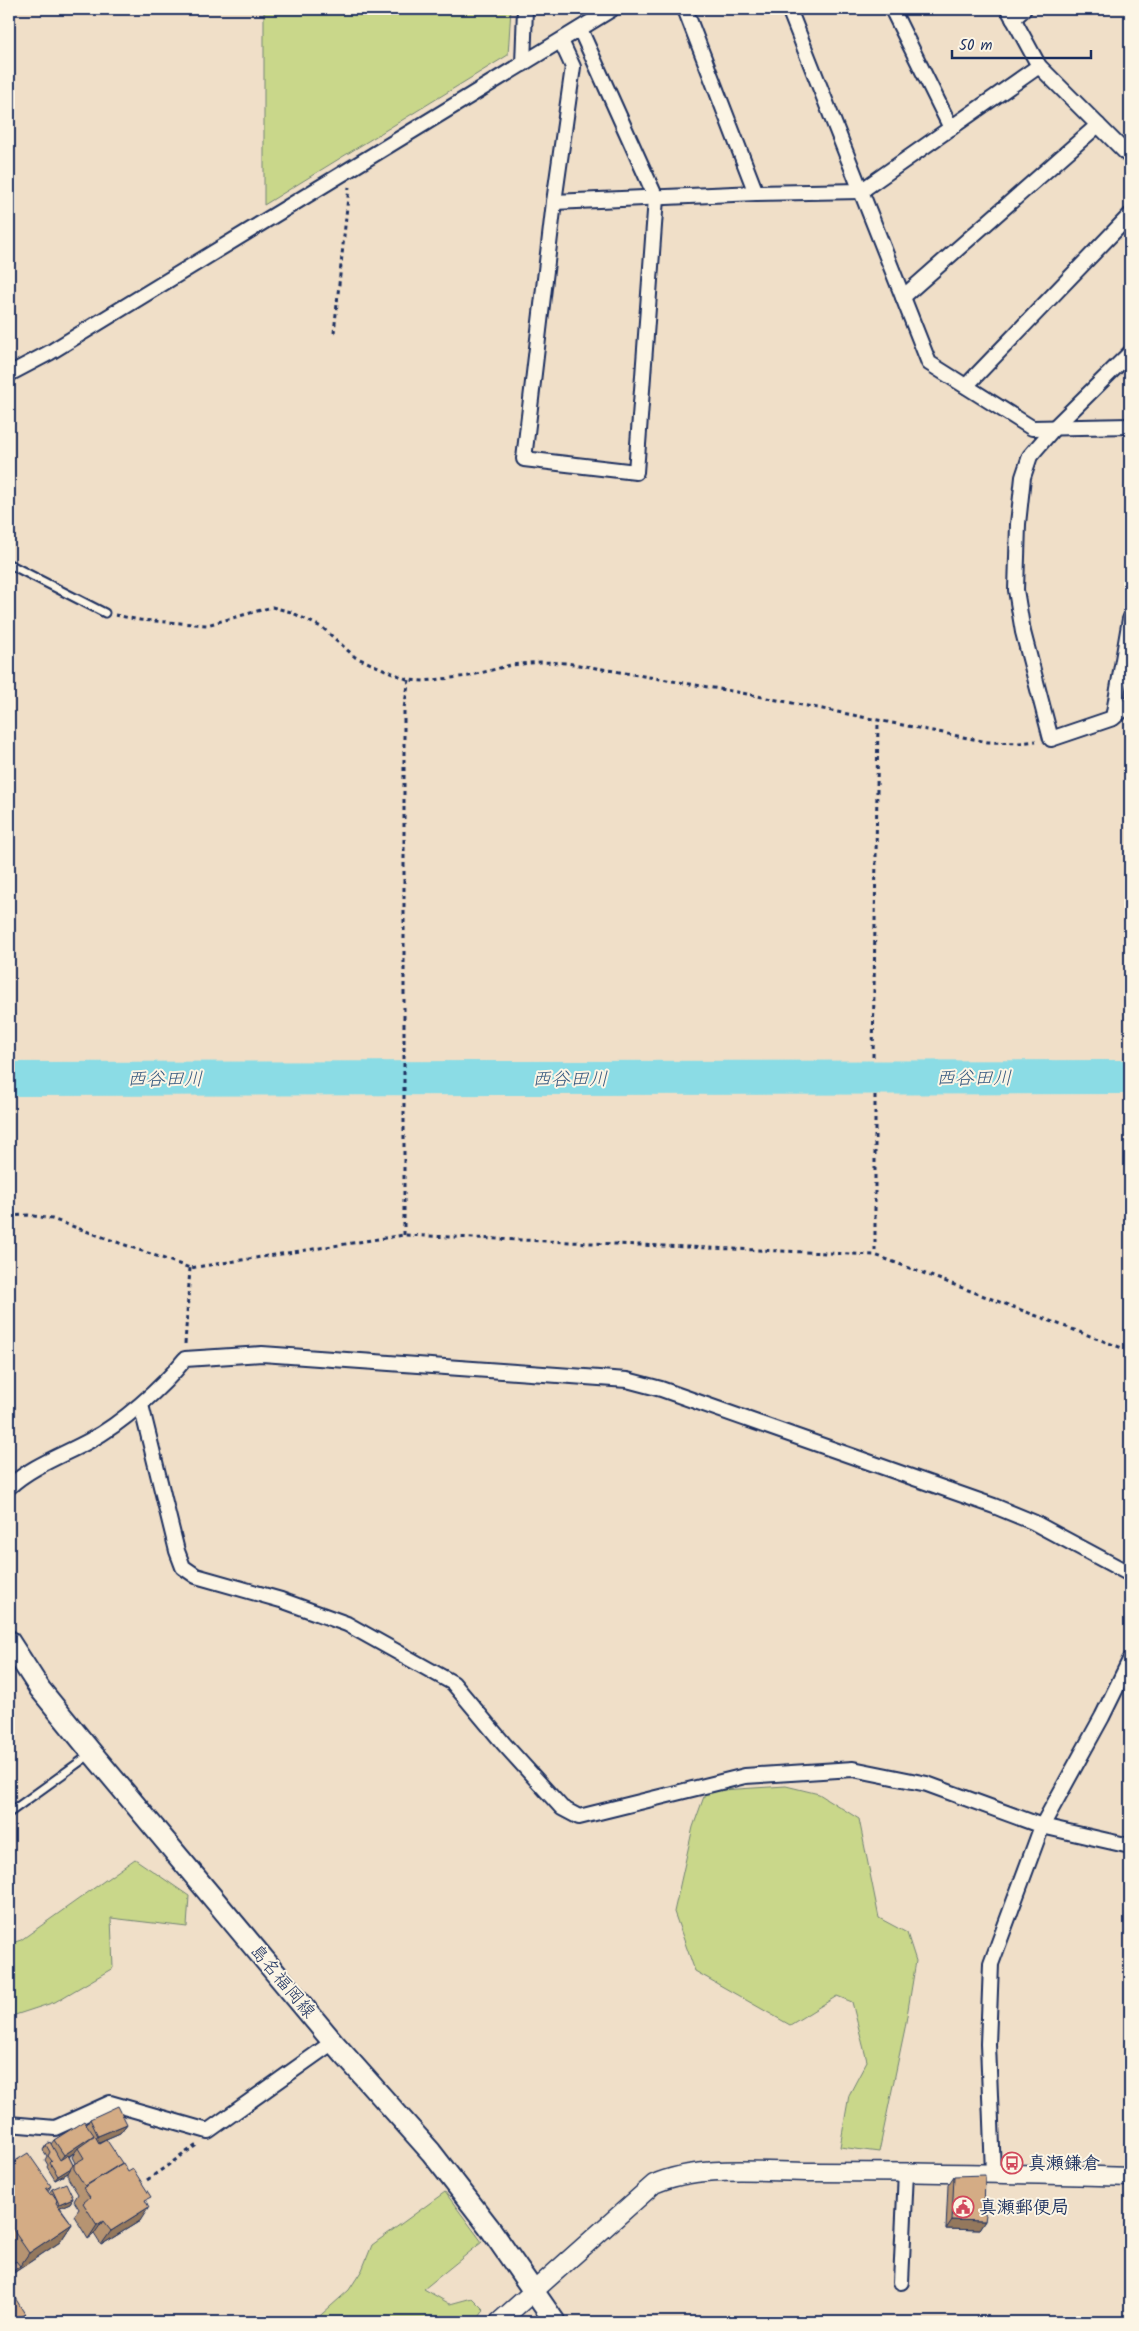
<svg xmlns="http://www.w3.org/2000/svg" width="1139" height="2331" font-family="Kalam,'Klee One',sans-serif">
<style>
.green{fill:#c9d78a;stroke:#728374}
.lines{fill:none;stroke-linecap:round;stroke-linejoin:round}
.river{stroke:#8bdce5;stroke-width:34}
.service-casing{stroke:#1b2f5e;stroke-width:11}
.minor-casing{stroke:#1b2f5e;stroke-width:18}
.tertiary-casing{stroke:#1b2f5e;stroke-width:21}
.secondary-casing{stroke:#1b2f5e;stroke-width:24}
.path{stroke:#1b2f5e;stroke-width:3;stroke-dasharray:4 4;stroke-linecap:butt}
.service{stroke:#fcf5e5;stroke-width:7}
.minor{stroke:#fcf5e5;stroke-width:14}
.tertiary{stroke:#fcf5e5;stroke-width:18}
.secondary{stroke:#fcf5e5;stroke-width:20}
.wall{fill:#b69472;stroke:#1b2f5e;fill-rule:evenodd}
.shaded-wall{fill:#94785d;stroke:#1b2f5e}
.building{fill:#d4ac85;stroke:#1b2f5e}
.labels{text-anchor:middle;stroke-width:4;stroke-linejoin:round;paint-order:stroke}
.street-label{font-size:18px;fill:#1b2f5e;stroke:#fcf5e5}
.poi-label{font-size:18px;font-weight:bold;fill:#1b2f5e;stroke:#fcf5e5;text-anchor:start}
.water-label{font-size:19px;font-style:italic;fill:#375a80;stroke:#fcf5e5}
</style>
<rect width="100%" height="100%" fill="#f0dfc8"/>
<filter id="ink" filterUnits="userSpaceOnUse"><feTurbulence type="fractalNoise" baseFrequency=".02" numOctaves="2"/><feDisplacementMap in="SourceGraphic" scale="10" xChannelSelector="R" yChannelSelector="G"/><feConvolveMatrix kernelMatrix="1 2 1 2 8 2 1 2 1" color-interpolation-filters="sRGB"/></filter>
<g filter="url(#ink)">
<g class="green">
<path d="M264 9H511L508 55 264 205Z"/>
<path d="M786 1786 819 1794 859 1819 879 1918 907 1933 916 1961 905 2028 879 2152 840 2147 849 2095 867 2061 852 2002 837 1996 790 2025 695 1971 674 1912 693 1827 706 1791Z"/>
<path d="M135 1859 189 1896 187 1927 111 1918 113 1968 55 2002 9 2017V1944L21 1940Z"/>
<path d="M445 2192 482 2242 424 2289 450 2304 472 2298 484 2310 476 2322H313L349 2290 362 2270 372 2245Z"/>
</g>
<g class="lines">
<path class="river" d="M9 1079 1130 1077"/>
<g class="service-casing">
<g id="service">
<path d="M9 564 105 613"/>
<path d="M9 1813 92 1753"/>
</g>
</g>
<g class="minor-casing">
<g id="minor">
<path d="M685 9 756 193"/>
<path d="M789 9 929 363 1032 428 1130 426"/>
<path d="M892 9 951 128"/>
<path d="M1008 9 1039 66 1130 157"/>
<path d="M1013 19 1024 9"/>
<path d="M561 41 573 67 554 202 524 459 636 472 656 198 580 29"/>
<path d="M523 64 525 9"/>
<path d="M554 202 756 193 861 191 1039 66"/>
<path d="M903 297 1098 125"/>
<path d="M1130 353 1054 428 1030 456 1023 477 1018 524 1016 590 1023 632 1051 739 1113 718 1130 704"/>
<path d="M9 374 49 353 612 9"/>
<path d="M966 386 1130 215"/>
<path d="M1113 718 1130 619"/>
<path d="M141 1405 177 1551 183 1567 196 1576 281 1600 347 1624 453 1683 504 1744 562 1808 579 1817 745 1776 853 1769 927 1784 1042 1826 1130 1846"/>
<path d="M9 1487C32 1466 61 1456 89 1441 121 1424 162 1388 185 1359L262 1354 627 1380 661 1389 994 1506 1033 1522 1130 1574"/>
<path d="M9 2124 55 2128 110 2103 208 2131 333 2042"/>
<path d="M993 2173 988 2044 991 1964 1042 1826 1102 1717 1130 1660"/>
<path d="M901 2282 906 2172"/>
</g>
</g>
<g class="tertiary-casing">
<path id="tertiary" d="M499 2322 654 2184C699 2164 763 2172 812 2172 918 2172 1024 2174 1130 2177"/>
</g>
<g class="secondary-casing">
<path id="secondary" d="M9 1641 40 1689 92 1753 333 2042 431 2152 489 2227 555 2322"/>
</g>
<g class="path">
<path d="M334 333 349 187"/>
<path d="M115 615 140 620 207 625 272 607 291 612 323 628 355 657 409 680 424 681 469 676 511 665 540 662 567 663 737 692 988 742 1019 743 1036 741"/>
<path d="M873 1057 878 722"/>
<path d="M875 1095V1255"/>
<path d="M9 1216 28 1215 52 1219 190 1268 404 1235 875 1255 1130 1351"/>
<path d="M404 1235V708L409 680"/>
<path d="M185 1344 190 1268"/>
<path d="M147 2180 198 2144"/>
</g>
<use href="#service" class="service"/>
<use href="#minor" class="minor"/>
<use href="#tertiary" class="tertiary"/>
<use href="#secondary" class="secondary"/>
</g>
<g class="wall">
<path d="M90 2119 127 2124 120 2133 99 2142 147 2203 140 2221 101 2245 94 2234 88 2239 74 2216 79 2209 74 2201 78 2194 68 2178V2173L55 2180 47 2167 48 2165 45 2160 47 2156 43 2150 46 2145 51 2144 54 2140 87 2124ZM75 2152 72 2157 75 2163 73 2165 69 2157Z"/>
<path d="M9 2158 12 2163 51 2186 48 2191 49 2193 52 2189 73 2198 70 2203 60 2207 72 2224 60 2242 9 2276V2266L12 2264 9 2259Z"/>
<path d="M954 2176 984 2214 985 2221 979 2230 946 2229 948 2185Z"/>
</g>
<g class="shaded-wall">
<path d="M127 2124 120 2133 92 2145 98 2136Z"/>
<path d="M94 2135 88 2144 78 2148 75 2152 57 2164 64 2155Z"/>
<path d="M71 2168 68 2173 55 2180 58 2176Z"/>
<path d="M73 2198 70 2203 56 2209 59 2204Z"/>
<path d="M149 2207 140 2221 101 2245 111 2231Z"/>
<path d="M952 2220 985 2221 979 2230 946 2229Z"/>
<path d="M103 2221 94 2234 88 2239 97 2225Z"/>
<path d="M72 2224 60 2242 9 2276V2274L20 2266 29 2253Z"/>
<path d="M25 2314 19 2322H12Z"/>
</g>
<g class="building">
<path d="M118 2106 127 2124 98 2136 90 2119Z"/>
<path d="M84 2121 94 2135 64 2155 54 2140Z"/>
<path d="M95 2136 99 2143 106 2139 122 2163 85 2186 74 2169V2164L84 2158 78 2148Z"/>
<path d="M50 2142 60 2160 68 2155 73 2165 71 2168 58 2176 50 2163 52 2161 48 2156 50 2152 46 2145Z"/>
<path d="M28 2153 51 2186 46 2189 50 2194 52 2193 57 2200 56 2203 72 2224 29 2253 9 2224V2158L12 2163Z"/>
<path d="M123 2163 128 2172 133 2169 151 2197 145 2200 149 2207 111 2231 103 2221 97 2225 83 2203 90 2197 83 2188Z"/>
<path d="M985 2175 984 2214 986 2215 985 2221 952 2220 954 2176Z"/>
<path d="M66 2183 73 2198 59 2204 52 2189Z"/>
<path d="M16 2261 20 2266 9 2274V2266Z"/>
<path d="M9 2288 25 2314 12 2322H9Z"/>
</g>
</g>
<defs>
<g id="bus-ring" transform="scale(1.125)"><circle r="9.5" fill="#fcf5e5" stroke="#d1495b" stroke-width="1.5"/><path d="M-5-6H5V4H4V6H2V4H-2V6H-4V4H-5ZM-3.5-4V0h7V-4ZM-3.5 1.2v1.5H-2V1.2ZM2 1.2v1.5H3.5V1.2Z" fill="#d1495b"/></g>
<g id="civic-ring" transform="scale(1.125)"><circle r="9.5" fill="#fcf5e5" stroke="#d1495b" stroke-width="1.5"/><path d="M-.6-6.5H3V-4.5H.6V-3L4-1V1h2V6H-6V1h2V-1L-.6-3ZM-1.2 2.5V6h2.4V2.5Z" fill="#d1495b"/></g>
</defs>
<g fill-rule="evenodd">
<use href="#bus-ring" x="1012" y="2163"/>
<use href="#civic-ring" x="963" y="2207"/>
</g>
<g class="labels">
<g class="street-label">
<text transform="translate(283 1981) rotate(50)" y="6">島名福岡線</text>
</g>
<g class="poi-label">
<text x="1028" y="2169">真瀬鎌倉</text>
<text x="979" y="2213">真瀬郵便局</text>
</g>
<g class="water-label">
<text x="974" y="1084">西谷田川</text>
<text x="165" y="1085">西谷田川</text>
<text x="570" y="1085">西谷田川</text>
</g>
</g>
<rect width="1139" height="2331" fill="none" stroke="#fcf5e5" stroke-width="30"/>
<rect x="15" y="15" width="1109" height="2301" fill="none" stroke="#1b2f5e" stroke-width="2" filter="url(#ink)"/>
<path d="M952 50v8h139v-8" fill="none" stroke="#1b2f5e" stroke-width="2.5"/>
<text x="959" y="50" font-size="15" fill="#1b2f5e" stroke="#fcf5e5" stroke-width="4" paint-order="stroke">50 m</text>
</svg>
